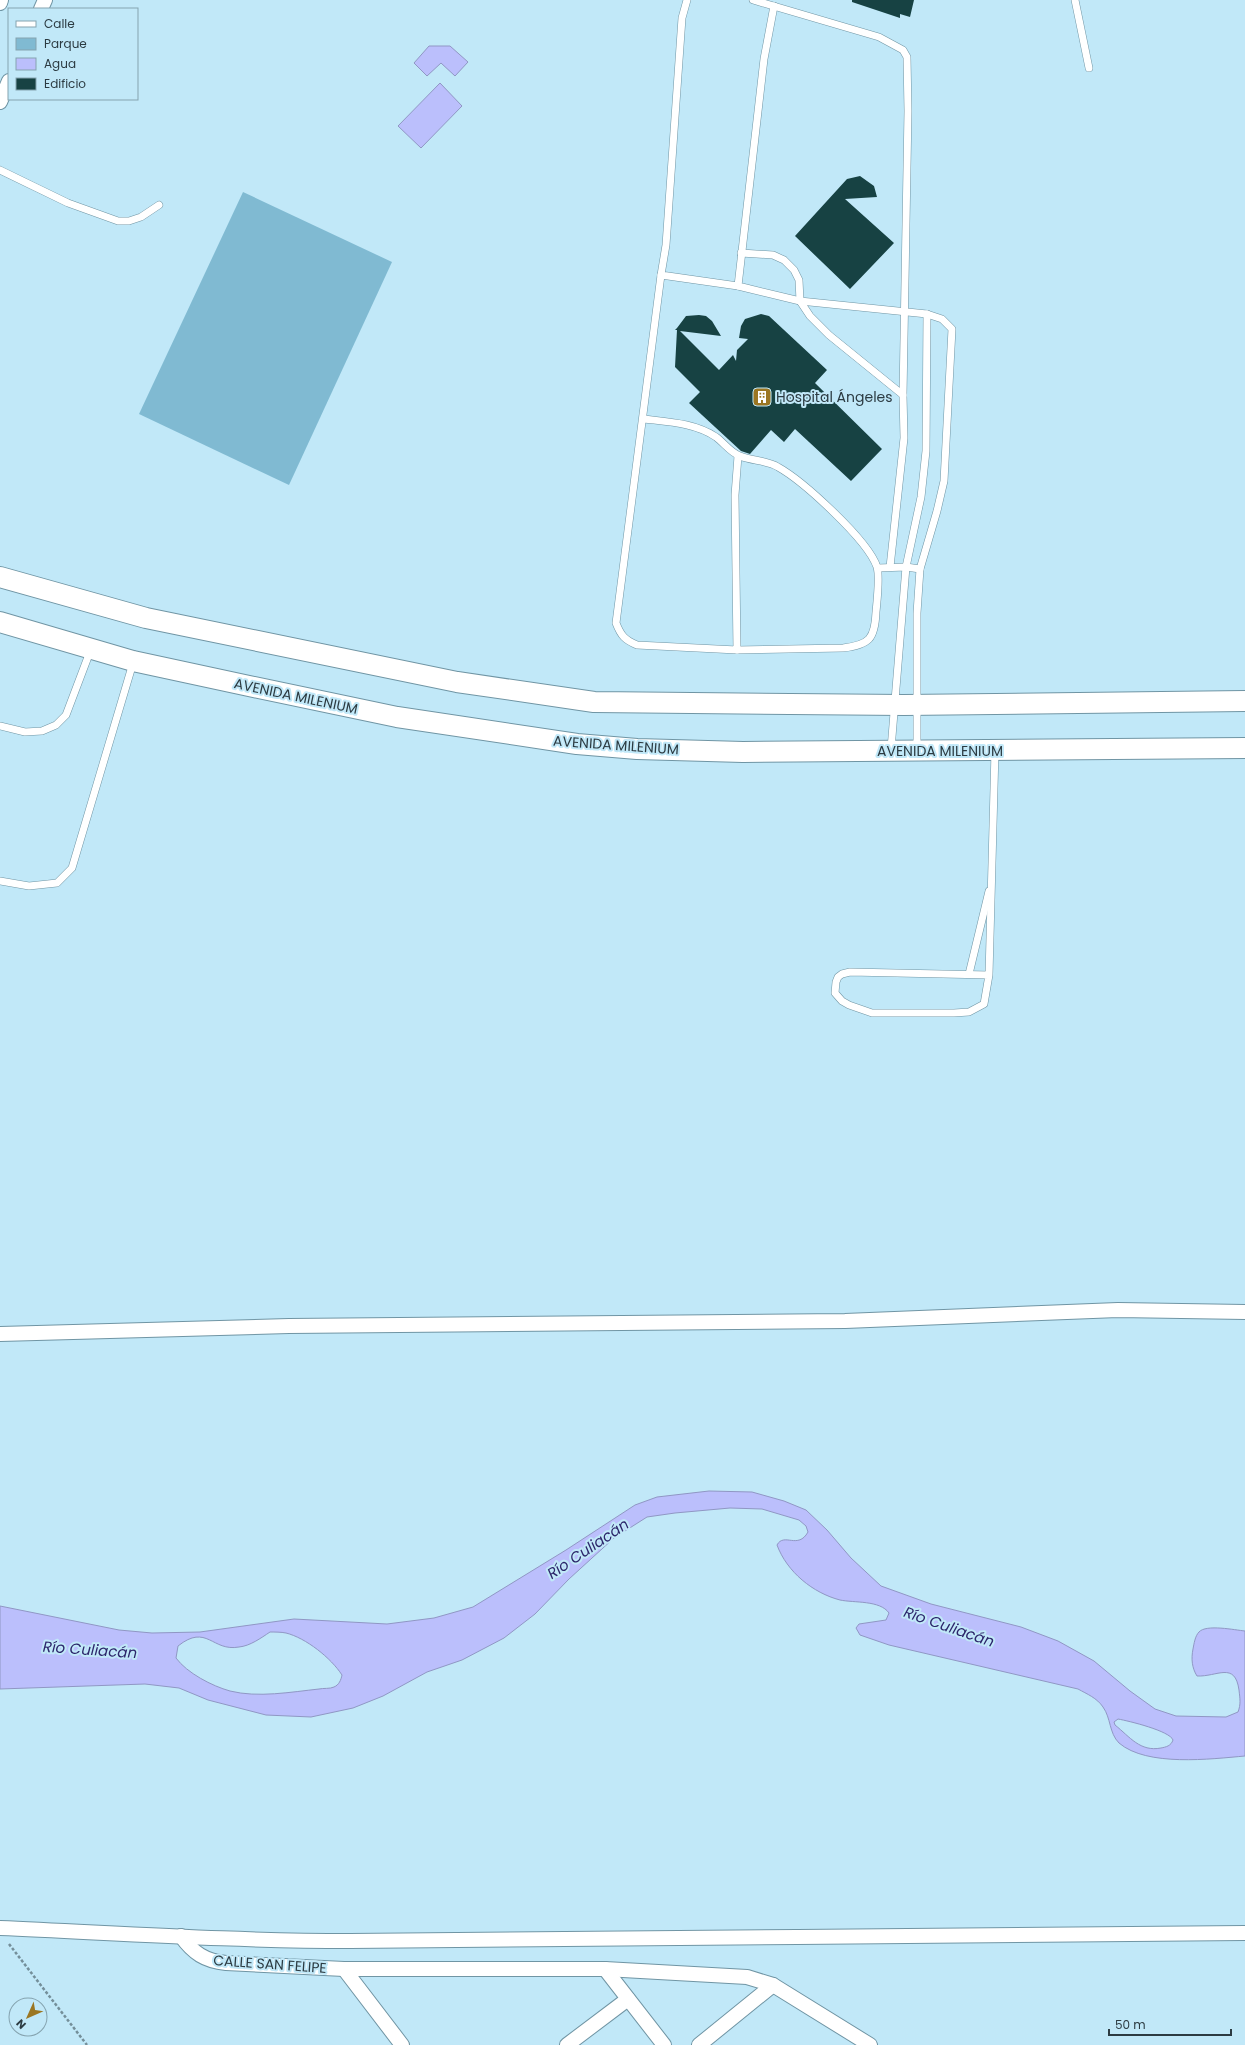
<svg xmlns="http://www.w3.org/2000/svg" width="1245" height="2045" font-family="Poppins,sans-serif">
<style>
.green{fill:#80bad2}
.water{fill:#bbbffc;stroke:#9097c4;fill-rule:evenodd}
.building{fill:#174243}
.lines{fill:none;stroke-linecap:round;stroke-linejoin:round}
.lane-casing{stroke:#7095a4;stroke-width:8}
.street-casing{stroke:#7095a4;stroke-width:16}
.secondary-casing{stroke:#7095a4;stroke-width:22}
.path{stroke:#748f9a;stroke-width:2.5;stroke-dasharray:3 2;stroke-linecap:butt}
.lane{stroke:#fff;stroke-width:7}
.street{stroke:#fff;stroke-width:14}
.secondary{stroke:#fff;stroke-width:20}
.labels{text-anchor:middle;stroke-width:4;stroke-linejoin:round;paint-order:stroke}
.poi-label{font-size:14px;fill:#2c3b42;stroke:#c1e8f8;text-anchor:start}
.street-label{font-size:14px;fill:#2c3b42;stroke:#c1e8f8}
.water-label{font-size:15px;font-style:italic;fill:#2c266b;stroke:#c1e8f8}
</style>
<rect width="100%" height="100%" fill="#c1e8f8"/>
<path class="green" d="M243 192 392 262 289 485 139 414Z"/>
<g class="water">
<path d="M429 46H450L468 62 455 76 441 63 427 76 414 63Z"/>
<path d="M440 83 462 106 421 148 398 126Z"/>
<path d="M709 1491 752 1492 784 1501 806 1510 827 1530 851 1558 881 1586 931 1604 1021 1627 1058 1641 1094 1661 1130 1691 1155 1709 1176 1716 1226 1717 1238 1712C1241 1704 1240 1699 1239 1690 1235 1661 1217 1677 1197 1676 1192 1668 1191 1659 1193 1649 1194 1644 1195 1636 1199 1632 1206 1624 1235 1630 1245 1631V1756C1211 1759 1147 1767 1119 1743 1109 1733 1111 1718 1103 1707 1097 1698 1087 1694 1078 1689L889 1645 860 1635 856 1628 859 1624 886 1620 889 1613C880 1600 854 1603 840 1600 813 1593 787 1572 777 1545 784 1532 798 1550 808 1532L806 1526 799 1520 762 1509 730 1508 675 1513 647 1517 614 1538 569 1579 535 1614 504 1638 462 1660 427 1672 383 1696 353 1708 311 1717 266 1715 208 1700 179 1688 145 1684 0 1689V1606L119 1630 152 1633 200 1632 294 1619 387 1624 434 1618 473 1607 566 1550 635 1505 657 1497ZM270 1632C275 1632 281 1632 286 1633 306 1638 331 1658 342 1675 341 1680 339 1685 334 1687 330 1689 323 1688 319 1689 291 1692 258 1698 230 1691 212 1686 187 1673 176 1658L178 1646C207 1623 212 1652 239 1647 250 1646 261 1638 270 1632ZM1118 1719C1129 1721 1170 1731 1173 1740 1171 1746 1166 1747 1161 1748 1140 1752 1130 1737 1115 1725L1114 1722Z"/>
</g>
<g class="building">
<path d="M852 0H914L910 17 900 14V18L852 2Z"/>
<path d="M860 176 874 186 877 197 845 199 894 243 850 289 795 236 847 179Z"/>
<path d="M761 314 769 316 827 370 815 383 882 449 851 481 795 429 784 442 771 430 750 454 741 451 689 403 700 392 675 367 677 330H675L677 328 686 316 699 315 706 316 712 321 721 336 680 331 719 370 733 355 736 361 737 350 748 339 739 338 741 326 745 319Z"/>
</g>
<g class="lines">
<g class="lane-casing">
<g id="lane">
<path d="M687 0 682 18 666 245 661 275 738 286"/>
<path d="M753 0 879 37 903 50 907 57 908 111 903 395"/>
<path d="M1075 0 1089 68"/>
<path d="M774 6 764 59 738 286 800 301 927 314 942 319 952 329 944 481 937 511 920 569 917 613V750"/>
<path d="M0 170 68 203 118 221H129L141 217 159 205"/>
<path d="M741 253 773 255 784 260 794 270 799 280 800 301 810 316 829 335 903 395 904 438 890 567"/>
<path d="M661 275 616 623C621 636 625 640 637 645L737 650 735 495 738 456"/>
<path d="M644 419C669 422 695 423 716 437 724 443 731 453 740 456 752 461 767 460 778 467 803 481 868 540 877 567 880 577 877 601 876 612 875 639 869 645 843 648L737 650"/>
<path d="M878 568 906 567 920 569"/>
<path d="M0 726 25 732 42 731 56 725 66 715 91 649"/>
<path d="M891 749 906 567 921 497 926 451 927 314"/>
<path d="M0 881 29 886 57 883 72 868 133 663"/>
<path d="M969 974 989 891"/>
<path d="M989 975 850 972 842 974 838 977 836 982 835 993 842 1001 849 1005 872 1013H954L969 1012 984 1004 989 975 995 751"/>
</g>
</g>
<g class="street-casing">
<g id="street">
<path d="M0 3 1 0"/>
<path d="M41 9 45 0"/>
<path d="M0 102 9 81"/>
<path d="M0 1334 289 1326 845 1321 1118 1310 1245 1312"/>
<path d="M0 1928C116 1933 234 1941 350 1941 648 1941 947 1933 1245 1933"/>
<path d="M181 1936C193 1953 205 1961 226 1963L344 1969H605L747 1977 773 1985 870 2045"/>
<path d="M344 1969 402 2045"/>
<path d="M605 1969 664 2045"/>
<path d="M567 2045 628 1999"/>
<path d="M699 2045 773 1985"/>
</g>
</g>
<g class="secondary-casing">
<g id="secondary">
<path d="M0 577 146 618 457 682 594 702 904 705 1245 701"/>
<path d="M0 622 133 661 249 686 397 717 577 744 637 749 743 752 1245 748"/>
</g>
</g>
<path class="path" d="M9 1944 87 2045"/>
<use href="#lane" class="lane"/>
<use href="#street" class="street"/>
<use href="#secondary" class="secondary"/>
</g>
<defs>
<g id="building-square" transform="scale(1)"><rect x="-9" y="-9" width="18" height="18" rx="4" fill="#9b7622" stroke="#c1e8f8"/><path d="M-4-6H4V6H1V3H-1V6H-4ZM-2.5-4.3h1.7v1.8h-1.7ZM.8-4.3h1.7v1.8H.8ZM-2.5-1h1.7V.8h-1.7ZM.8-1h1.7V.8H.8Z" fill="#fff"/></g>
</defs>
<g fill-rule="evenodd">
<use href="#building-square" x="762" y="397"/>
</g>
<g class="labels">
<g class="poi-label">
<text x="776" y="402">Hospital Ángeles</text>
</g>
<g class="street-label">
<text transform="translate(296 696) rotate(12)" y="5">AVENIDA MILENIUM</text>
<text transform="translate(616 745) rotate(4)" y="5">AVENIDA MILENIUM</text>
<text x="940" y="756">AVENIDA MILENIUM</text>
<text transform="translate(270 1964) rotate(4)" y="5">CALLE SAN FELIPE</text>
</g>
<g class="water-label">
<text transform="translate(588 1549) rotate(-34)" y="5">Río Culiacán</text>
<text transform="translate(949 1627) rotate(19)" y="5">Río Culiacán</text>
<text transform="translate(90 1650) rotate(4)" y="5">Río Culiacán</text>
</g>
</g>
<rect x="8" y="8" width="130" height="92" fill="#c1e8f8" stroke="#85a3af"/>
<rect x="16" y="21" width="20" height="6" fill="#ffffff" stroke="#85a3af"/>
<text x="44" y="28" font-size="12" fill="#2c3b42">Calle</text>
<rect x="16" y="38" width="20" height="12" fill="#80bad2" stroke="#85a3af"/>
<text x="44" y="48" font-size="12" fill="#2c3b42">Parque</text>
<rect x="16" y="58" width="20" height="12" fill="#bbbffc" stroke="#85a3af"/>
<text x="44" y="68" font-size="12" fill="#2c3b42">Agua</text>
<rect x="16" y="78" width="20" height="12" fill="#174243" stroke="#85a3af"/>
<text x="44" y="88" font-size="12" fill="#2c3b42">Edificio</text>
<g transform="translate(28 2017) rotate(225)"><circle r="19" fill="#c1e8f8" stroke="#85a3af"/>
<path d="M0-3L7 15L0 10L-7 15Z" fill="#9b7622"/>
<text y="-6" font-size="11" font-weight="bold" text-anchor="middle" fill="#2c3b42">N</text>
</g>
<path d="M1109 2029v6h122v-6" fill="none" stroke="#2c3b42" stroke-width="2"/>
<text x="1115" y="2029" font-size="12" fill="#2c3b42" stroke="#c1e8f8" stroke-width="3" paint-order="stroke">50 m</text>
</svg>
